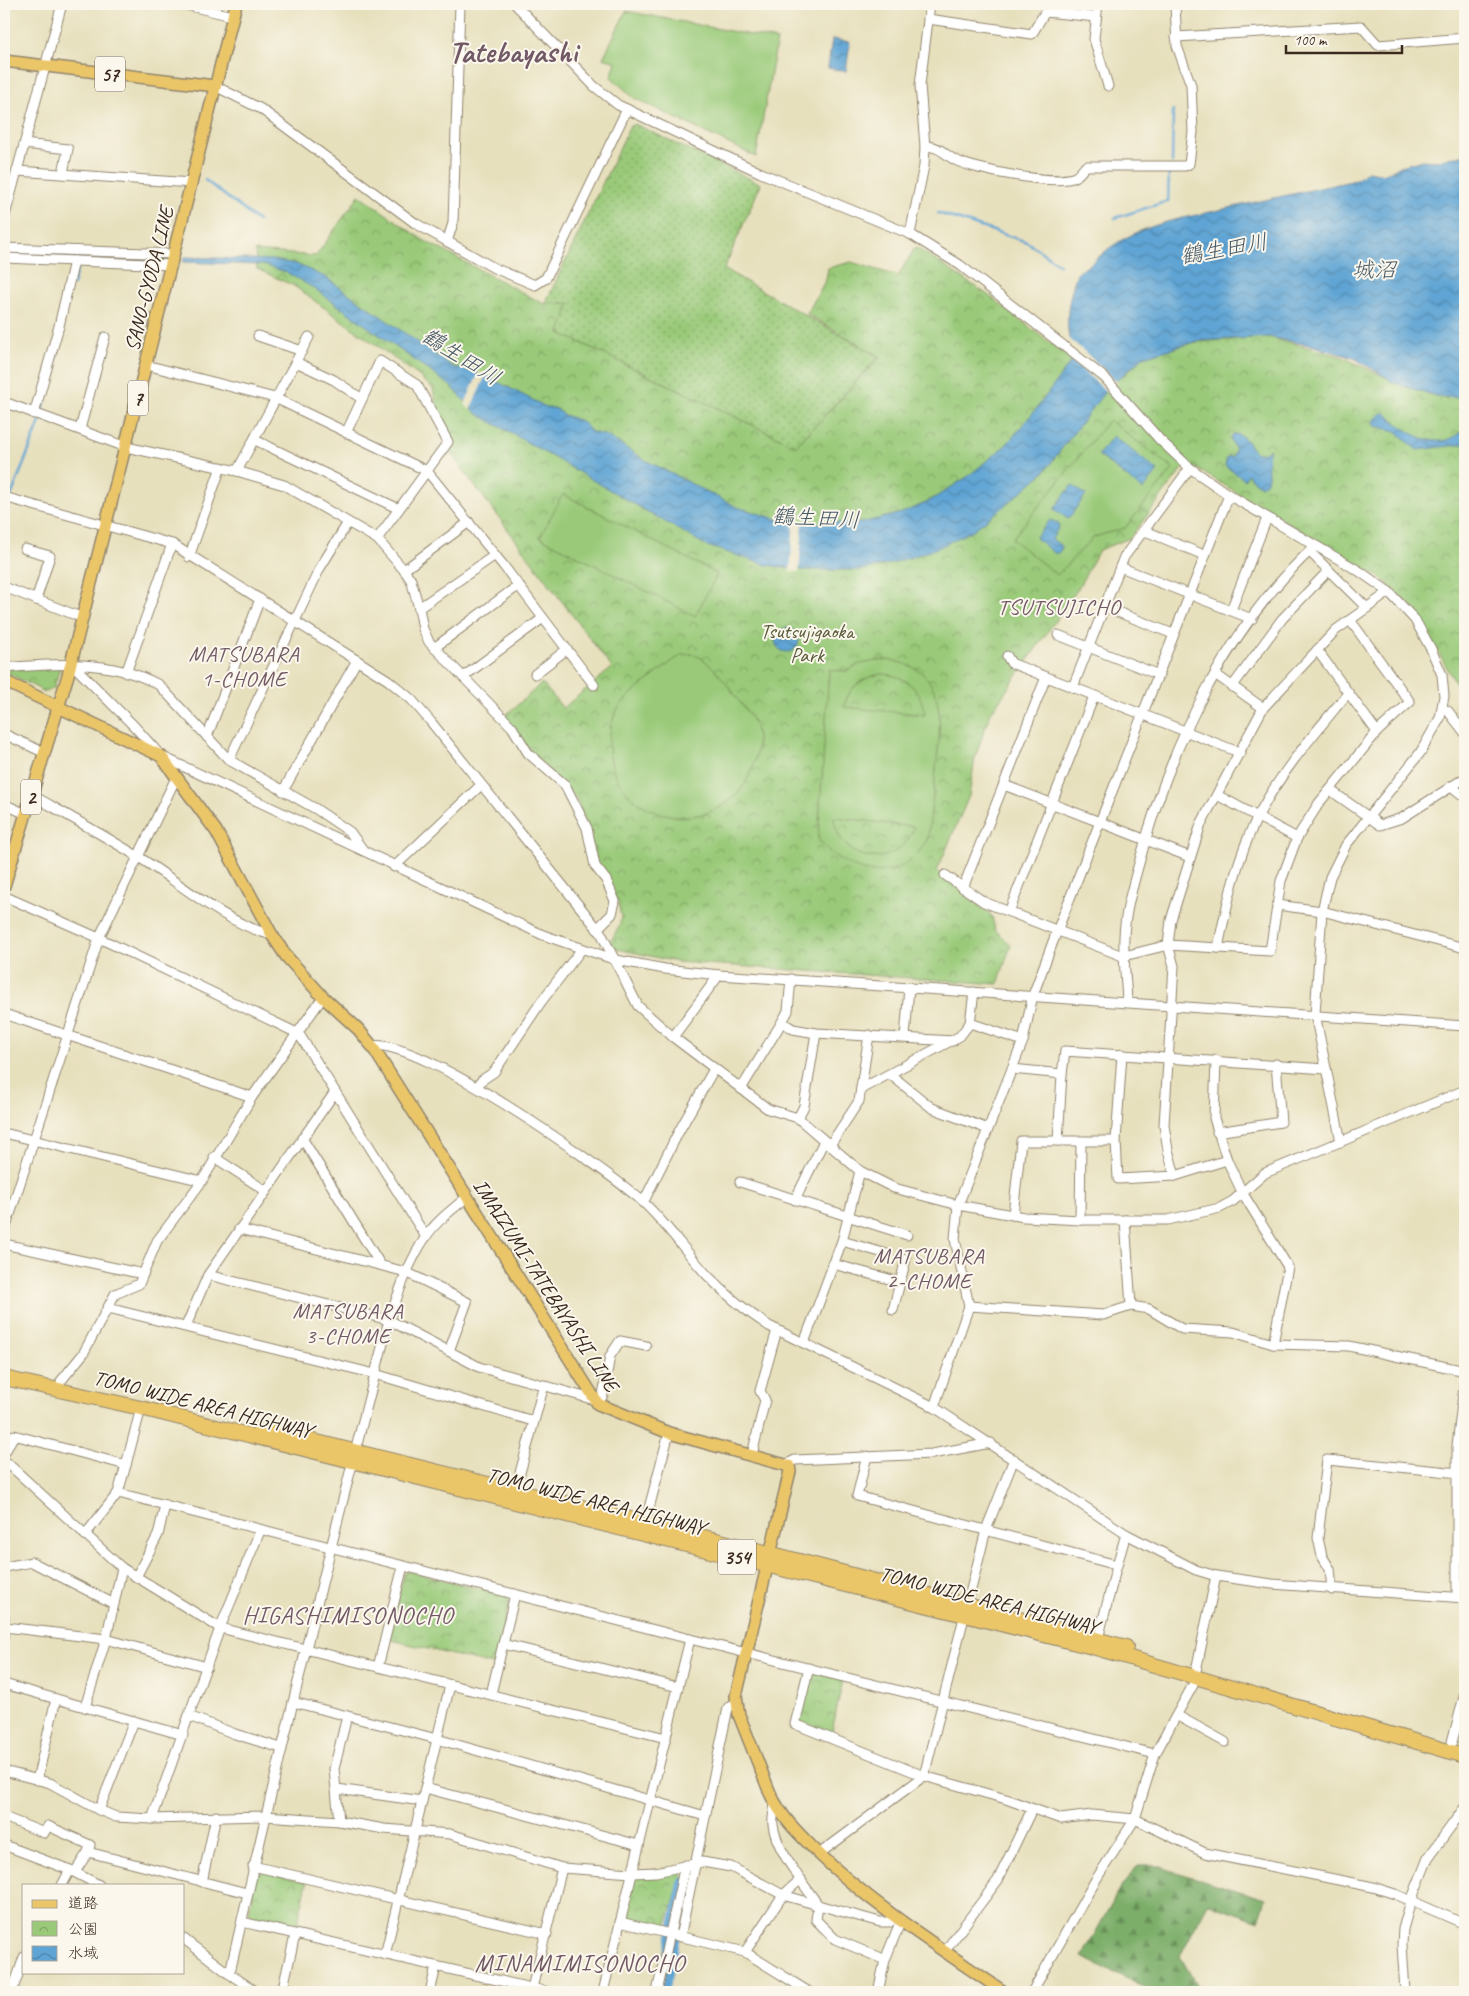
<svg xmlns="http://www.w3.org/2000/svg" width="1469" height="1996" font-family="Caveat,'Klee One',sans-serif">
<style>
.grass{fill:url(#grass-dots);stroke:#6a7a4c}
.forest{fill:url(#forest-firs);stroke:#5b6c44}
.park{fill:url(#park-crowns);stroke:#6a7a4c}
.pitch{fill:#9aca79;stroke:#6a7a4c;fill-rule:evenodd}
.water{fill:url(#water-waves);stroke:#4c6779}
.pier{fill:#e7e0bd}
.lines{fill:none;stroke-linecap:round;stroke-linejoin:round}
.stream{stroke:#5ea4d4;stroke-width:2.5}
.river{stroke:#5ea4d4;stroke-width:14}
.minor-casing{stroke:#91856e;stroke-width:11}
.major-casing{stroke:#91856e;stroke-width:14}
.highway-casing{stroke:#91856e;stroke-width:16}
.minor{stroke:#fff;stroke-width:9}
.major{stroke:#ebc669;stroke-width:11}
.highway{stroke:#ebc669;stroke-width:14}
.labels{text-anchor:middle;stroke-width:4;stroke-linejoin:round;paint-order:stroke}
.shield{fill:#fbf7ec;stroke:#75685c;stroke-width:1}
.shield-label{font-size:20px;font-weight:bold;fill:#3b2a1e}
.street-label{font-size:21px;fill:#3b2a1e;stroke:#fbf7ec}
.park-label{font-size:21px;fill:#585a39;stroke:#fbf7ec}
.water-label{font-size:22px;font-style:italic;fill:#495b67;stroke:#fbf7ec}
.neighbourhood-label{font-size:22px;letter-spacing:1px;fill:#715965;stroke:#fbf7ec}
.quarter-label{font-size:24px;letter-spacing:1px;fill:#715965;stroke:#fbf7ec}
.town-label{font-size:31px;font-weight:bold;fill:#715965;stroke:#fbf7ec}
</style>
<defs>
<pattern id="grass-dots" width="8" height="8" patternUnits="userSpaceOnUse" patternTransform="scale(1.25)"><rect width="8" height="8" fill="#9aca79"/><path d="M2 2h.1M6 6h.1" fill="none" stroke="#7fa463" stroke-width="1.8" stroke-linecap="round"/></pattern>
<pattern id="forest-firs" width="22" height="20" patternUnits="userSpaceOnUse" patternTransform="scale(1.25)"><rect width="22" height="20" fill="#7bae69"/><path d="M5 1l3.5 6h-7zM16 11l3.5 6h-7z" fill="#668e56"/></pattern>
<pattern id="park-crowns" width="20" height="18" patternUnits="userSpaceOnUse" patternTransform="scale(1.25)"><rect width="20" height="18" fill="#9aca79"/><path d="M2 6a3 3 0 1 1 6 0M12 15a3 3 0 1 1 6 0" fill="none" stroke="#7fa463"/></pattern>
<pattern id="water-waves" width="16" height="10" patternUnits="userSpaceOnUse" patternTransform="scale(1.25)"><rect width="16" height="10" fill="#5ea4d4"/><path d="M0 5q4-4 8 0t8 0" fill="none" stroke="#4f86ab"/></pattern>
</defs>
<rect width="100%" height="100%" fill="#fbf7ec"/>
<filter id="ink" filterUnits="userSpaceOnUse"><feTurbulence type="fractalNoise" baseFrequency=".02" numOctaves="2"/><feDisplacementMap in="SourceGraphic" scale="10" xChannelSelector="R" yChannelSelector="G"/><feConvolveMatrix kernelMatrix="1 2 1 2 8 2 1 2 1" color-interpolation-filters="sRGB"/></filter>
<filter id="wash" filterUnits="userSpaceOnUse"><feTurbulence type="fractalNoise" baseFrequency=".0096" numOctaves="4" result="noise"/><feDisplacementMap in="SourceGraphic" scale="20" xChannelSelector="R" yChannelSelector="G"/><feGaussianBlur stdDeviation="1.12" result="paint"/><feColorMatrix in="noise" values="0 0 0 0 0 0 0 0 0 0 0 0 0 0 0 0 0 1.4 0 .05"/><feComposite in="paint" operator="in"/></filter>
<g filter="url(#wash)">
<rect width="100%" height="100%" fill="#e7e0bd"/>
<path class="grass" d="M635 124 761 184 724 269 879 357 796 446 560 333 545 304 630 126Z"/>
<path class="forest" d="M1138 1865H1153L1266 1899 1259 1921 1208 1903 1180 1956 1197 1986 1192 1992H1155L1082 1957 1119 1890Z"/>
<g class="park">
<path d="M359 195 423 240 544 304 570 303 560 333 796 446 880 357 807 314 826 279 828 268 851 262 898 276 914 249 917 248 988 295 1081 367 1122 377 1143 357 1196 342 1269 337 1340 356 1388 378 1465 398V698L1448 670 1415 610 1380 577 1187 463 1130 538 1099 550 1077 590 990 714 975 758 969 796 937 871 992 916 995 930 1011 945 998 984 677 962 613 948 611 941 620 924 621 917 618 902 598 864 577 799 530 751 505 716 542 683 563 708 612 668 448 450 433 389 419 376 294 286 257 269 255 251 316 256Z"/>
<path d="M60 667 54 688 45 692 8 673 10 669Z"/>
<path d="M408 1571 508 1596 510 1600 493 1665 388 1639 404 1574Z"/>
<path d="M808 1671 843 1680 831 1736 795 1724Z"/>
<path d="M685 1866 665 1930 622 1921 634 1873Z"/>
<path d="M261 1871 307 1882 297 1927 251 1916 249 1912 256 1873Z"/>
</g>
<g class="pitch">
<path d="M626 11 777 40 756 157 634 98 611 77 616 62 603 58Z"/>
<path d="M1109 420 1173 469 1125 528 1094 537 1057 575 1012 539Z"/>
<path d="M563 494 717 574 695 616 540 537Z"/>
<path d="M691 654C712 658 733 694 746 710 758 725 760 745 754 763 731 845 608 828 609 743 610 732 612 716 619 707 632 691 658 673 674 660L682 655Z"/>
<path d="M882 660C950 663 941 721 936 769 933 792 931 815 928 838 923 846 918 854 911 860 881 885 838 866 818 839L829 670 846 671 860 664ZM882 674C907 675 922 691 925 715L844 707C848 688 862 677 882 674ZM834 818V817L914 827C898 872 839 865 834 818Z"/>
</g>
<g class="water">
<path d="M832 39 850 42 846 71 828 68Z"/>
<path d="M1465 154V398L1439 397 1391 382 1388 378 1354 358 1314 346 1269 337 1198 341 1143 357 1107 389 1044 472 1005 506 973 530 940 547 894 563 863 570H802L767 565 707 546 476 413 452 387 315 289 286 272 263 265 183 262 185 257 273 260 296 264 325 277 453 367 493 377 494 380 548 408H555L564 415 581 421 592 432 607 436 645 460 737 507 791 523H861L902 513 928 502 967 477 1006 445 1037 408 1072 360C1066 323 1065 310 1077 273 1092 265 1102 252 1117 243 1134 232 1155 225 1174 220L1356 180 1368 171 1385 174 1401 166 1423 160 1436 161Z"/>
<path d="M4 251 161 256 160 262 4 256Z"/>
<path d="M1381 413H1386C1400 428 1430 449 1452 438 1458 435 1458 432 1465 431V444L1417 450 1396 431 1375 426 1373 422Z"/>
<path d="M1234 434C1254 435 1248 464 1270 449 1265 463 1270 472 1267 482L1261 486 1252 480 1248 474 1245 480 1225 466 1227 457 1233 456 1235 449 1230 439Z"/>
<path d="M1113 436 1158 471 1143 490 1098 455Z"/>
<path d="M1072 485 1086 495 1068 519 1054 509Z"/>
<path d="M1050 520 1058 523 1059 527 1052 539 1061 546V550L1058 553H1054L1037 539 1036 537Z"/>
<circle cx="787" cy="640" r="12"/>
</g>
<g class="pier">
<path d="M1066 336 1084 351 1118 383 1107 392 1069 358Z"/>
<path d="M479 372 487 373 470 410 465 404Z"/>
<path d="M794 521 803 522 799 572 790 571Z"/>
</g>
<g class="lines">
<g class="stream">
<path d="M1172 163 1173 110"/>
<path d="M205 180 258 221"/>
<path d="M938 213 1027 242 1059 264"/>
<path d="M1115 218 1168 201 1169 168"/>
<path d="M73 285 78 264"/>
<path d="M11 496 40 422 63 329"/>
<path d="M4 513 9 501"/>
</g>
<path class="river" d="M662 1992 685 1884"/>
</g>
</g>
<g filter="url(#ink)">
<g class="lines">
<g class="minor-casing">
<g id="minor">
<path d="M182 4 232 16"/>
<path d="M515 4 594 86 618 105 761 173 910 234 960 265 1105 378 1160 440 1190 468 1229 495 1359 571 1389 592 1415 620 1431 649 1442 675 1444 696 1440 718 1420 753 1346 845 1330 877 1322 911 1315 1014 1341 1142"/>
<path d="M1098 4 1094 39 1108 86"/>
<path d="M928 19 1032 34 1045 12 1096 17"/>
<path d="M1176 37 1361 26 1378 45 1465 38"/>
<path d="M215 86 261 109 415 223 494 268 535 285 546 278 627 109"/>
<path d="M24 144 68 149 63 173"/>
<path d="M925 146C942 147 942 153 955 160 974 170 1057 186 1075 177 1079 175 1083 169 1086 166H1185L1189 164 1193 132 1191 85 1177 46 1175 4"/>
<path d="M17 171 192 183"/>
<path d="M4 219 62 4"/>
<path d="M910 234 924 166 925 146 920 85 930 4"/>
<path d="M447 242 453 223 460 4"/>
<path d="M4 248 174 254"/>
<path d="M4 258 172 265"/>
<path d="M258 336 302 351"/>
<path d="M296 362 334 380 362 399"/>
<path d="M146 365 275 398 427 471 503 565 594 685"/>
<path d="M4 402 126 447 237 471 284 485 377 539 404 570 411 580 419 608 423 629 429 642 512 727 528 753 565 785 587 828 595 866 606 880 615 901 612 914 597 929"/>
<path d="M34 414 59 326 74 261"/>
<path d="M80 429 105 337"/>
<path d="M346 433 380 361 417 385 448 442 377 539"/>
<path d="M255 440 399 509"/>
<path d="M237 471 309 337"/>
<path d="M4 497 172 544 388 680 411 699 431 722 601 933 638 1006 673 1037 768 1109 798 1118 860 1171 894 1188 958 1205 1024 1217 1080 1220H1168L1220 1208 1233 1201 1265 1173 1465 1090"/>
<path d="M1143 530 1204 555"/>
<path d="M25 549 50 556 36 600"/>
<path d="M1309 551 1367 608"/>
<path d="M189 557 221 467"/>
<path d="M1120 567 1252 619"/>
<path d="M404 570 469 522"/>
<path d="M4 587 83 618"/>
<path d="M1105 607 1173 634"/>
<path d="M419 608 495 555"/>
<path d="M1231 610 1267 518"/>
<path d="M1058 635 1159 675"/>
<path d="M434 648 519 585"/>
<path d="M1317 650 1377 732"/>
<path d="M1007 656 1011 663 1241 753"/>
<path d="M71 663 134 726 161 756 543 935 616 960 665 969 719 975 1465 1026"/>
<path d="M4 668C55 663 112 659 159 685L229 760 316 809 350 832 363 850"/>
<path d="M126 673 172 544"/>
<path d="M535 674 566 650"/>
<path d="M1215 674 1263 708"/>
<path d="M463 677 543 618"/>
<path d="M1073 687 1124 557 1190 468"/>
<path d="M1232 687 1282 619 1329 570"/>
<path d="M1443 709 1448 711 1465 733"/>
<path d="M4 734 45 753"/>
<path d="M207 737 260 599"/>
<path d="M229 760 320 568 347 524"/>
<path d="M1004 785 1190 857"/>
<path d="M1451 786 1465 797"/>
<path d="M1330 790 1380 825 1402 818 1465 778"/>
<path d="M283 791 357 660"/>
<path d="M32 795C67 815 103 835 137 856 179 882 224 923 272 935"/>
<path d="M1217 795 1297 838"/>
<path d="M4 804 26 814"/>
<path d="M394 867 481 785"/>
<path d="M945 875 984 902 1125 957"/>
<path d="M963 888 1046 677"/>
<path d="M4 896 99 938 299 1034 426 1237"/>
<path d="M1277 905 1322 911 1465 948"/>
<path d="M1009 912 1094 696"/>
<path d="M1218 948C1227 903 1237 857 1258 816 1281 771 1316 732 1348 693"/>
<path d="M1124 956 1168 945 1270 951 1281 881 1297 838 1319 803 1377 732 1410 702 1350 620"/>
<path d="M791 979 788 1011 782 1022 793 1029 816 1033 953 1041"/>
<path d="M1127 1001C1126 980 1123 958 1124 937 1125 910 1134 882 1141 856 1172 743 1227 627 1315 546"/>
<path d="M4 1014 252 1097"/>
<path d="M970 1023 1023 1041"/>
<path d="M673 1037 719 975"/>
<path d="M905 1038 909 987"/>
<path d="M372 1046C418 1037 603 1167 642 1201 666 1223 685 1251 707 1275 726 1295 746 1311 769 1326L934 1407 1126 1534 1196 1570 1216 1576 1272 1584 1465 1598"/>
<path d="M1122 1054 1116 1141 1118 1179 1175 1176 1227 1160"/>
<path d="M1216 1060 1214 1118 1227 1160 1242 1192 1288 1267 1273 1344"/>
<path d="M1012 1069 1062 1074 1058 1141"/>
<path d="M1062 1074 1065 1051 1326 1069"/>
<path d="M891 1075 932 1108 988 1129"/>
<path d="M477 1087 482 1080 494 1072 541 1002 581 950"/>
<path d="M741 1089 782 1022"/>
<path d="M861 1089 960 1036 970 1023 974 992"/>
<path d="M798 1118 804 1106 816 1033"/>
<path d="M1217 1132 1281 1122 1276 1064"/>
<path d="M4 1133 202 1181"/>
<path d="M302 1138 380 1264"/>
<path d="M830 1145 859 1101 869 1035"/>
<path d="M214 1157 266 1191"/>
<path d="M1175 1176 1168 1150 1164 1125 1174 966 1168 945 1171 920 1201 824 1263 708 1336 630 1389 592"/>
<path d="M740 1182 907 1235"/>
<path d="M795 1200 824 1141"/>
<path d="M643 1203 678 1133 714 1069"/>
<path d="M1013 1215 1021 1141H1116"/>
<path d="M1080 1220 1081 1141"/>
<path d="M1125 1220 1131 1306"/>
<path d="M239 1229 406 1272 467 1302 449 1351"/>
<path d="M4 1233 99 938 173 784 178 778"/>
<path d="M842 1241 887 1254"/>
<path d="M4 1244 143 1274"/>
<path d="M833 1264 900 1282"/>
<path d="M208 1275 389 1320 479 1367 595 1400"/>
<path d="M969 1306 1103 1315 1131 1306 1149 1309 1182 1329 1233 1332 1273 1344 1349 1346 1465 1371"/>
<path d="M108 1308 375 1374 533 1421"/>
<path d="M893 1310 906 1259"/>
<path d="M186 1326 208 1275 335 1092"/>
<path d="M804 1343 842 1241 860 1171"/>
<path d="M61 1381 83 1354 115 1294 139 1284 157 1241 202 1181 252 1097 323 997"/>
<path d="M598 1404 603 1395 610 1356 620 1341 646 1346"/>
<path d="M934 1407 969 1306 955 1239 958 1205 1023 1041 1033 995 1057 931 1229 495"/>
<path d="M4 1454 14 1435 126 1465 141 1408"/>
<path d="M752 1455 765 1400 760 1391 777 1330"/>
<path d="M867 1456 857 1496 1117 1565 1126 1534"/>
<path d="M4 1460 122 1568 220 1628 666 1738"/>
<path d="M787 1464 795 1460 932 1454 991 1443"/>
<path d="M515 1491 544 1385"/>
<path d="M118 1493 690 1639 1155 1754"/>
<path d="M645 1523 669 1433"/>
<path d="M85 1535 118 1493 126 1465"/>
<path d="M4 1567 32 1562 114 1604"/>
<path d="M136 1577 158 1535 165 1505"/>
<path d="M1332 1590 1330 1569 1322 1556 1318 1538 1327 1460 1459 1473"/>
<path d="M1457 1597V1446L1465 1378"/>
<path d="M4 1616V1636"/>
<path d="M5 1627 106 1639 207 1667"/>
<path d="M1097 1643 1117 1565"/>
<path d="M503 1644 678 1687"/>
<path d="M378 1667 403 1566"/>
<path d="M809 1668 795 1724 924 1776 1006 1799 1061 1819 1092 1815 1135 1819 1205 1853 1373 1887 1395 1894 1465 1924"/>
<path d="M4 1684 183 1735"/>
<path d="M491 1694 515 1594"/>
<path d="M293 1702 437 1739 705 1816"/>
<path d="M85 1707 106 1639 122 1568"/>
<path d="M189 1716 235 1734 281 1748"/>
<path d="M1178 1716 1225 1742"/>
<path d="M1452 1742 1465 1693"/>
<path d="M4 1771 50 1783 99 1810 116 1817 152 1819 265 1816 339 1821 384 1829 450 1834 562 1868 632 1873 656 1872 702 1862 731 1867 783 1895 801 1879"/>
<path d="M37 1780 56 1699"/>
<path d="M425 1788 639 1845"/>
<path d="M337 1789 422 1801"/>
<path d="M775 1805C774 1811 772 1819 773 1825 776 1850 804 1884 818 1905L880 1922H890L895 1916"/>
<path d="M99 1810 134 1721"/>
<path d="M4 1817 44 1833 48 1826 90 1845 88 1852 75 1872"/>
<path d="M152 1819 220 1628 260 1531"/>
<path d="M339 1821 334 1769 347 1716"/>
<path d="M4 1845 70 1870 99 1885"/>
<path d="M88 1852 247 1893"/>
<path d="M819 1854 924 1776 986 1530 1014 1459"/>
<path d="M253 1866 547 1934"/>
<path d="M202 1882 216 1816"/>
<path d="M62 1885 70 1870"/>
<path d="M242 1922 549 1992"/>
<path d="M620 1922 745 1952 809 1992"/>
<path d="M680 1937 728 1708 736 1702"/>
<path d="M184 1939 228 1973 257 1992"/>
<path d="M945 1951 998 1880 1032 1809"/>
<path d="M745 1952 783 1895 818 1905 816 1920 835 1939 885 1960"/>
<path d="M385 1955 450 1685"/>
<path d="M228 1973 231 1968C280 1751 333 1535 389 1320 399 1292 408 1263 425 1238 436 1221 453 1209 467 1197"/>
<path d="M283 1990 293 1992"/>
<path d="M12 1992 24 1957"/>
<path d="M282 1992 295 1935"/>
<path d="M430 1992 436 1967"/>
<path d="M531 1992 562 1868"/>
<path d="M603 1992 690 1639"/>
<path d="M657 1992 685 1865"/>
<path d="M878 1992 885 1960 901 1920"/>
<path d="M1032 1992 1095 1881 1135 1819 1155 1754 1193 1685 1216 1576"/>
<path d="M1405 1992 1402 1944 1403 1929 1411 1901 1428 1858 1465 1807"/>
</g>
</g>
<g class="major-casing">
<g id="major">
<path d="M4 61 215 86"/>
<path d="M4 681 161 756 216 831 272 935 286 956 323 997 358 1029 372 1046 598 1404 669 1433 789 1466 790 1471 736 1696 739 1715 770 1793C781 1817 798 1833 817 1852 873 1906 940 1948 1004 1992"/>
<path d="M4 886 68 675 236 4"/>
</g>
</g>
<g class="highway-casing">
<g id="highway">
<path d="M4 1378 141 1408 1096 1648 1465 1756"/>
<path d="M260 1428 769 1553 1126 1647"/>
</g>
</g>
<use href="#minor" class="minor"/>
<use href="#major" class="major"/>
<use href="#highway" class="highway"/>
</g>
</g>
<g class="labels">
<g class="shield">
<rect x="95" y="56.5" width="30" height="35" rx="4"/>
<rect x="128" y="380.5" width="20" height="35" rx="4"/>
<rect x="21" y="779.5" width="20" height="35" rx="4"/>
<rect x="718" y="1539.5" width="38" height="35" rx="4"/>
</g>
<g class="shield-label">
<text x="110" y="81">57</text>
<text x="138" y="405">7</text>
<text x="31" y="804">2</text>
<text x="737" y="1564">354</text>
</g>
<g class="street-label">
<text transform="translate(149 279) rotate(-76)" y="7">SANO-GYODA LINE</text>
<text transform="translate(546 1285) rotate(57)" y="7">IMAIZUMI-TATEBAYASHI LINE</text>
<text transform="translate(203 1404) rotate(14)" y="7">TOMO WIDE AREA HIGHWAY</text>
<text transform="translate(596 1501) rotate(14)" y="7">TOMO WIDE AREA HIGHWAY</text>
<text transform="translate(989 1600) rotate(14)" y="7">TOMO WIDE AREA HIGHWAY</text>
</g>
<g class="park-label">
<text x="807" y="638">Tsutsujigaoka<tspan x="807" dy="24">Park</tspan></text>
</g>
<g class="water-label">
<text transform="translate(1224 248) rotate(-10)" y="8">鶴生田川</text>
<text x="1374" y="277">城沼</text>
<text transform="translate(462 356) rotate(32)" y="8">鶴生田川</text>
<text transform="translate(816 517) rotate(3)" y="8">鶴生田川</text>
</g>
<g class="neighbourhood-label">
<text x="1059" y="614">TSUTSUJICHO</text>
<text x="244" y="661">MATSUBARA<tspan x="244" dy="25">1-CHOME</tspan></text>
<text x="929" y="1263">MATSUBARA<tspan x="929" dy="25">2-CHOME</tspan></text>
<text x="348" y="1318">MATSUBARA<tspan x="348" dy="25">3-CHOME</tspan></text>
</g>
<g class="quarter-label">
<text x="348" y="1623">HIGASHIMISONOCHO</text>
<text x="580" y="1971">MINAMIMISONOCHO</text>
</g>
<g class="town-label">
<text x="513" y="62">Tatebayashi</text>
</g>
</g>
<rect width="1469" height="1996" fill="none" stroke="#fbf7ec" stroke-width="20"/>
<rect x="22" y="1884" width="162" height="90" fill="#fbf7ec" stroke="#aea59a"/>
<rect x="32" y="1900" width="25" height="8" fill="#ebc669" stroke="#aea59a"/>
<text x="68" y="1908" font-size="15" fill="#3b2a1e">道路</text>
<rect x="32" y="1921" width="25" height="15" fill="url(#park-crowns)" stroke="#aea59a"/>
<text x="68" y="1934" font-size="15" fill="#3b2a1e">公園</text>
<rect x="32" y="1946" width="25" height="15" fill="url(#water-waves)" stroke="#aea59a"/>
<text x="68" y="1958" font-size="15" fill="#3b2a1e">水域</text>
<path d="M1286 45v8h116v-8" fill="none" stroke="#3b2a1e" stroke-width="2.5"/>
<text x="1294" y="45" font-size="15" fill="#3b2a1e" stroke="#fbf7ec" stroke-width="4" paint-order="stroke">100 m</text>
</svg>
